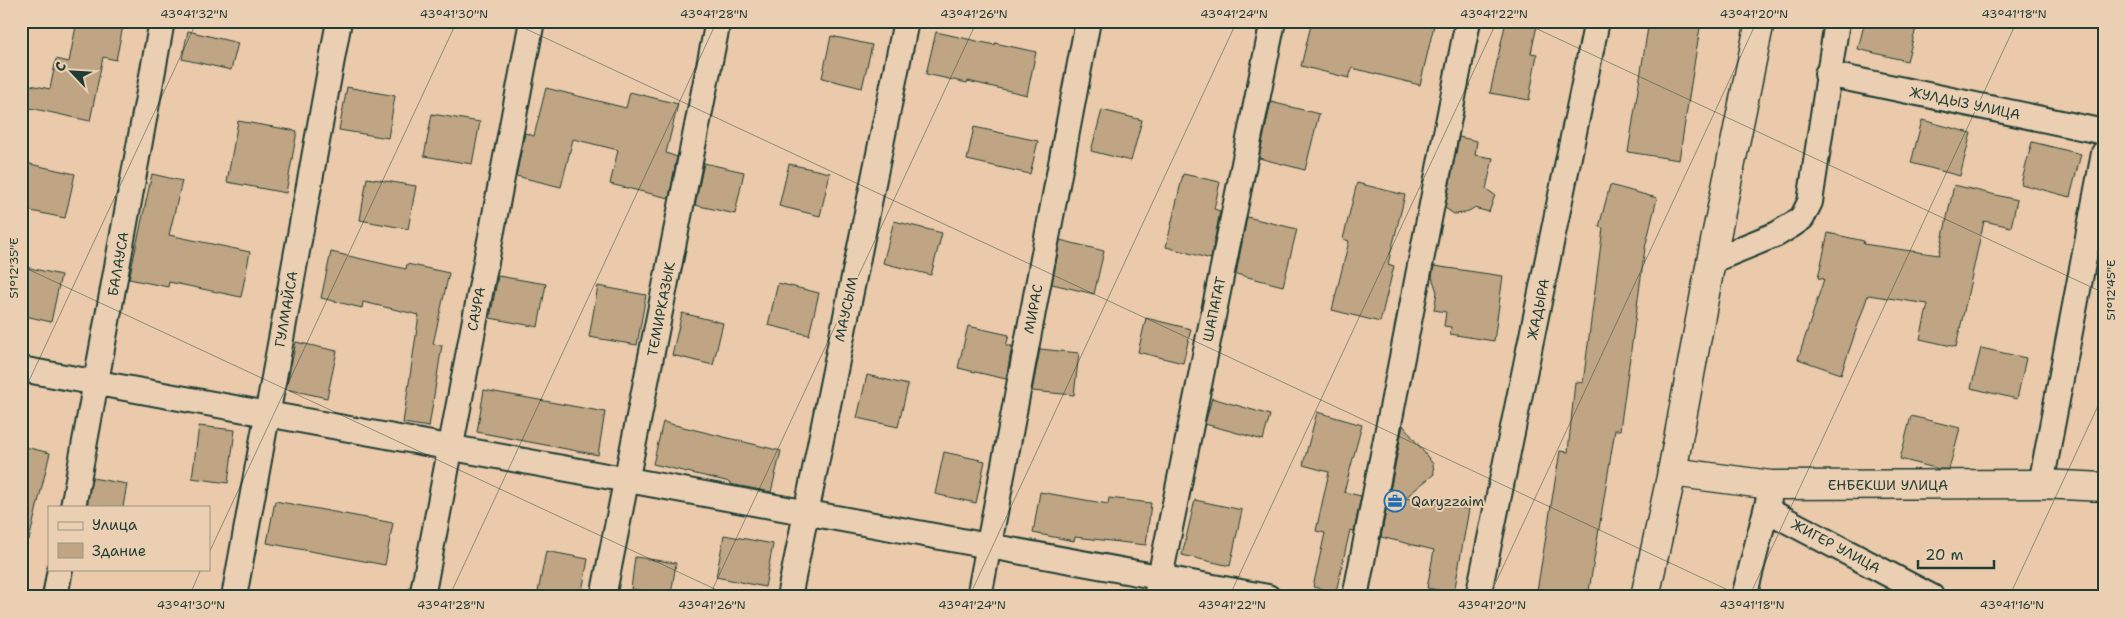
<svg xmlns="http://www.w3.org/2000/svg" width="2125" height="618" font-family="'Shantell Sans',sans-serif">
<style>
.building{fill:#bfa583;stroke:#1f3d34}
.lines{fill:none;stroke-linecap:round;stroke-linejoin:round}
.minor-casing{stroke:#1f3d34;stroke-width:28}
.tertiary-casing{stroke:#1f3d34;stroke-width:31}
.secondary-casing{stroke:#1f3d34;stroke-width:31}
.minor{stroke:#ebcfb2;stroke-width:24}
.tertiary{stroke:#ebcfb2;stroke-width:28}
.secondary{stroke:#ebcfb2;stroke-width:28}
.ticks{fill:none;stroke:#1f3d34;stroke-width:1;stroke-opacity:0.45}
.labels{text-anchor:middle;stroke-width:4;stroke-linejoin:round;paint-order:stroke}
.street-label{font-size:14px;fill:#1f3d34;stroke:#ebcfb2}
.poi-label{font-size:14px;fill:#1f3d34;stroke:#ebcfb2;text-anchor:start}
.neatline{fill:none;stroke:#1f3d34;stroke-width:2}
.ticks-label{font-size:12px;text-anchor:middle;fill:#1f3d34}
</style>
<rect width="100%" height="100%" fill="#eacaaa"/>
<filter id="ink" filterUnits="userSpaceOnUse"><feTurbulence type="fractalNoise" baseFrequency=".02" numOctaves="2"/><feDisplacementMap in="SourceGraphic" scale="10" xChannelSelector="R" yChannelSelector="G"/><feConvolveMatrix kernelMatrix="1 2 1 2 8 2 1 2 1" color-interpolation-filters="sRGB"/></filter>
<g filter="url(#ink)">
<g class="building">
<path d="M77 21H124L116 60 103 57 90 121 21 106V83L50 89 56 59 69 62Z"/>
<path d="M1312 21H1435L1420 85 1352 68 1349 78 1301 66Z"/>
<path d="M1506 21H1538L1531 53 1537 54 1529 100 1490 93Z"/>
<path d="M1649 21H1701L1679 160 1628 152Z"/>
<path d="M1865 21H1918L1907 61 1858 49Z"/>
<path d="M188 31 238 43 231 70 182 59Z"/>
<path d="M936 32 995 45V43L1036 52 1027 95 968 81 967 83 926 74Z"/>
<path d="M831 36 872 45 862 88 822 78Z"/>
<path d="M347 87 395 96 388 138 339 130Z"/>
<path d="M546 88 626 108 630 92 678 104 666 153 677 157 669 198 610 184 618 150 573 139 561 187 516 176 525 133 534 136Z"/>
<path d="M1271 102 1319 114 1305 170 1259 158Z"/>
<path d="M1102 110 1142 120 1131 161 1091 151Z"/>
<path d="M432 114 480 122 472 164 424 156Z"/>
<path d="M1922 120 1971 133 1960 176 1911 163Z"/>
<path d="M238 121 297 131 286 193 227 182Z"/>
<path d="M974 127 1038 141 1030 174 967 160Z"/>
<path d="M1459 137 1477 141 1475 155 1493 158 1486 189 1495 195 1489 212 1474 208 1465 213 1454 214 1445 208Z"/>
<path d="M2032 142 2081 154 2070 197 2021 184Z"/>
<path d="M21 162 75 174 65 218 21 209Z"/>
<path d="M704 163 744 172 735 214 695 205Z"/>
<path d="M789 164 830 173 820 216 779 206Z"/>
<path d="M152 174 182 181 169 235 250 252 241 297 169 282 168 287 129 279Z"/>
<path d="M1183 174 1220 182 1214 209 1220 211 1211 259 1166 247Z"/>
<path d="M367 178 416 186 408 229 360 220Z"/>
<path d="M1357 183 1405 195 1388 264 1394 266 1380 322 1332 310 1349 241 1343 239Z"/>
<path d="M1610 185 1657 198 1645 248 1620 430H1615L1588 597H1536L1560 451 1568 452 1575 382 1583 383 1603 228 1599 227Z"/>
<path d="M1954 185 2017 200 2011 227 1984 221 1956 347 1920 339 1928 304 1868 295 1841 374 1798 359 1824 279 1818 278 1828 233 1864 241 1863 244 1939 255Z"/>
<path d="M1247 217 1297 229 1283 286 1236 274Z"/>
<path d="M894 221 942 233 931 275 883 263Z"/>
<path d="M1060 240 1104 251 1094 294 1052 284Z"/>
<path d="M331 252 406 269 407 264 449 273 433 344 442 345 429 427 403 423 419 315 363 302 362 308 321 298Z"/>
<path d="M21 266 61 275 51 322 21 315Z"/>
<path d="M1434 266 1503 276 1494 341 1450 334 1451 327 1444 326 1446 312 1434 310 1437 292 1432 277Z"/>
<path d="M498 276 546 284 538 327 490 318Z"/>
<path d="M778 283 819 293 809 335 768 325Z"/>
<path d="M598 286 646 295 637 345 589 337Z"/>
<path d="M682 313 723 323 713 365 672 355Z"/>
<path d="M1146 318 1191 329 1183 363 1138 352Z"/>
<path d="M968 326 1009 335 1006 346H1012L1006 379 958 368Z"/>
<path d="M296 342 337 351 327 398 286 389Z"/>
<path d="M1981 348 2026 358 2017 399 1971 388Z"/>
<path d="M1040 349 1079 353 1074 395 1032 391Z"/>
<path d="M867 375 908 385 898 427 857 418Z"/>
<path d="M484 390 605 412 598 455 477 432Z"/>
<path d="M1212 398 1270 415 1263 440 1205 424Z"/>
<path d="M1317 412 1362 425 1344 492 1361 496 1354 531 1350 530 1336 592 1313 587 1325 533 1316 531 1329 472 1303 465Z"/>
<path d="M1911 416 1960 428 1949 469H1939L1900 459Z"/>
<path d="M663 422 781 451 771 492 730 484V482L653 464Z"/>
<path d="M1403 425 1433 464 1434 474 1405 498 1469 509 1454 593 1427 588 1434 550 1381 537Z"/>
<path d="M199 426 235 430 228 483 192 478Z"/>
<path d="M21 446 50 453 29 540 21 539Z"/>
<path d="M944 452 985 461 976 503 935 494Z"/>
<path d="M92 478 127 484 123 507H87Z"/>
<path d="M1040 492 1108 504 1109 498 1151 503 1146 545 1075 537 1074 541 1033 533Z"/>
<path d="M1195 500 1242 510 1230 566 1182 555Z"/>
<path d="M275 501 393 523 385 565 267 543Z"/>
<path d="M724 535 773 544 765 587 716 577Z"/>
<path d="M546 551 588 559 581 597H537Z"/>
<path d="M635 557 676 563 671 595 631 589Z"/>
</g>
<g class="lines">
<g class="minor-casing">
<g id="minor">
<path d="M1827 74 2104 132"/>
<path d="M1711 261 1777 234 1792 225 1802 218 1810 202 1837 21"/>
<path d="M21 369 1268 597"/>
<path d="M2041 484 2104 153"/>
<path d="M73 507 162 21"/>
<path d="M1767 510 1932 597"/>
<path d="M55 597 60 569"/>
<path d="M234 597 339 21"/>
<path d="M422 597 532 21"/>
<path d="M603 597 718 21"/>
<path d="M789 597 906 21"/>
<path d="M979 597 1088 21"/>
<path d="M1156 597 1273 21"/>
<path d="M1355 597 1468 21"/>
<path d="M1478 597 1597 21"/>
<path d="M1744 597 1770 494"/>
</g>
</g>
<g class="tertiary-casing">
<path id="tertiary" d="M1672 472 1771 485 2041 484 2104 487"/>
</g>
<g class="secondary-casing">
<path id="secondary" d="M1645 597 1672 472 1711 261 1760 21"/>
</g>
<use href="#minor" class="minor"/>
<use href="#tertiary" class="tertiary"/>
<use href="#secondary" class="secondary"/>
</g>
</g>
<path class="ticks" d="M509 21 1743 597M1520 21 2104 293M21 266 732 597M21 398 197 21M209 553 457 21M189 597 201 569M449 597 717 21M709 597 977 21M969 597 1237 21M1229 597 1497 21M1489 597 1757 21M1749 597 2017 21M2009 597 2104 393"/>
<defs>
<g id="office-ring" transform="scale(1.125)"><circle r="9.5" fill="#ebcfb2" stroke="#1f6fb2" stroke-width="1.5"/><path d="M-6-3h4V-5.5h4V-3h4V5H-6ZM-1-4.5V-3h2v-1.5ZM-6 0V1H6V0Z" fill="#1f6fb2"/></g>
</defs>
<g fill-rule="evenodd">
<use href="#office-ring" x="1395" y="501"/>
</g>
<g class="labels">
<g class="street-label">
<text transform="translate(1965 103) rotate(12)" y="5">ЖУЛДЫЗ УЛИЦА</text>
<text transform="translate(118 264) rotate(-80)" y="5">БАЛАУСА</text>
<text transform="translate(286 309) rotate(-80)" y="5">ГУЛМАЙСА</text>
<text transform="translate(476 309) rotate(-79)" y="5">САУРА</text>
<text transform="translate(661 309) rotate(-79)" y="5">ТЕМИРКАЗЫК</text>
<text transform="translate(846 309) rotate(-78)" y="5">МАУСЫМ</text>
<text transform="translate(1033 309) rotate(-79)" y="5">МИРАС</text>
<text transform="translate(1214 309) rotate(-78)" y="5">ШАПАГАТ</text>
<text transform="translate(1538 309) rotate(-78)" y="5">ЖАДЫРА</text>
<text x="1888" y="490">ЕНБЕКШИ УЛИЦА</text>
<text transform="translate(1836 546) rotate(28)" y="5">ЖИГЕР УЛИЦА</text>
</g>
<g class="poi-label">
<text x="1411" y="506">Qaryzzaim</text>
</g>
</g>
<rect width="2125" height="618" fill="none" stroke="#ebcfb2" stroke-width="55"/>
<rect x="48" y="506" width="162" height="65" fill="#ebcfb2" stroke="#999580"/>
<rect x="58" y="522" width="25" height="8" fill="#ebcfb2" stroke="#999580"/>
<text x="92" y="530" font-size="15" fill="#1f3d34">Улица</text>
<rect x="58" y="543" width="25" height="15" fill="#bfa583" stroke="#999580"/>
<text x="92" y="556" font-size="15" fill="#1f3d34">Здание</text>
<g transform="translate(72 72) rotate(295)" stroke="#ebcfb2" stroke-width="4" paint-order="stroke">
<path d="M0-4L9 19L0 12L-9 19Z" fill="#1f3d34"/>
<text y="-8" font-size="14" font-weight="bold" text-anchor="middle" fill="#1f3d34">С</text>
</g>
<path d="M1918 560v8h76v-8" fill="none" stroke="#1f3d34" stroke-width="2.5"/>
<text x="1925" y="560" font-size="15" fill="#1f3d34" stroke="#ebcfb2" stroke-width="4" paint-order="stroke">20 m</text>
<rect x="28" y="28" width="2070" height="562" class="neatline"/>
<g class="ticks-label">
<text x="194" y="18">43°41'32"N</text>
<text x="454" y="18">43°41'30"N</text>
<text x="714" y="18">43°41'28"N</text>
<text x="974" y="18">43°41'26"N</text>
<text x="1234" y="18">43°41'24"N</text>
<text x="1494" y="18">43°41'22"N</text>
<text x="1754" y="18">43°41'20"N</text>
<text x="2014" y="18">43°41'18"N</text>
<text transform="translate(14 268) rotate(-90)" y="4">51°12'35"E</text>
<text transform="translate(2111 290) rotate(-90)" y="4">51°12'45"E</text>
<text x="191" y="609">43°41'30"N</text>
<text x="451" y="609">43°41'28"N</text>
<text x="712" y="609">43°41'26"N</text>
<text x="972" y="609">43°41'24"N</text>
<text x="1232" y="609">43°41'22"N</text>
<text x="1492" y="609">43°41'20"N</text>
<text x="1752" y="609">43°41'18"N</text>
<text x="2012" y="609">43°41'16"N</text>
</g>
</svg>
